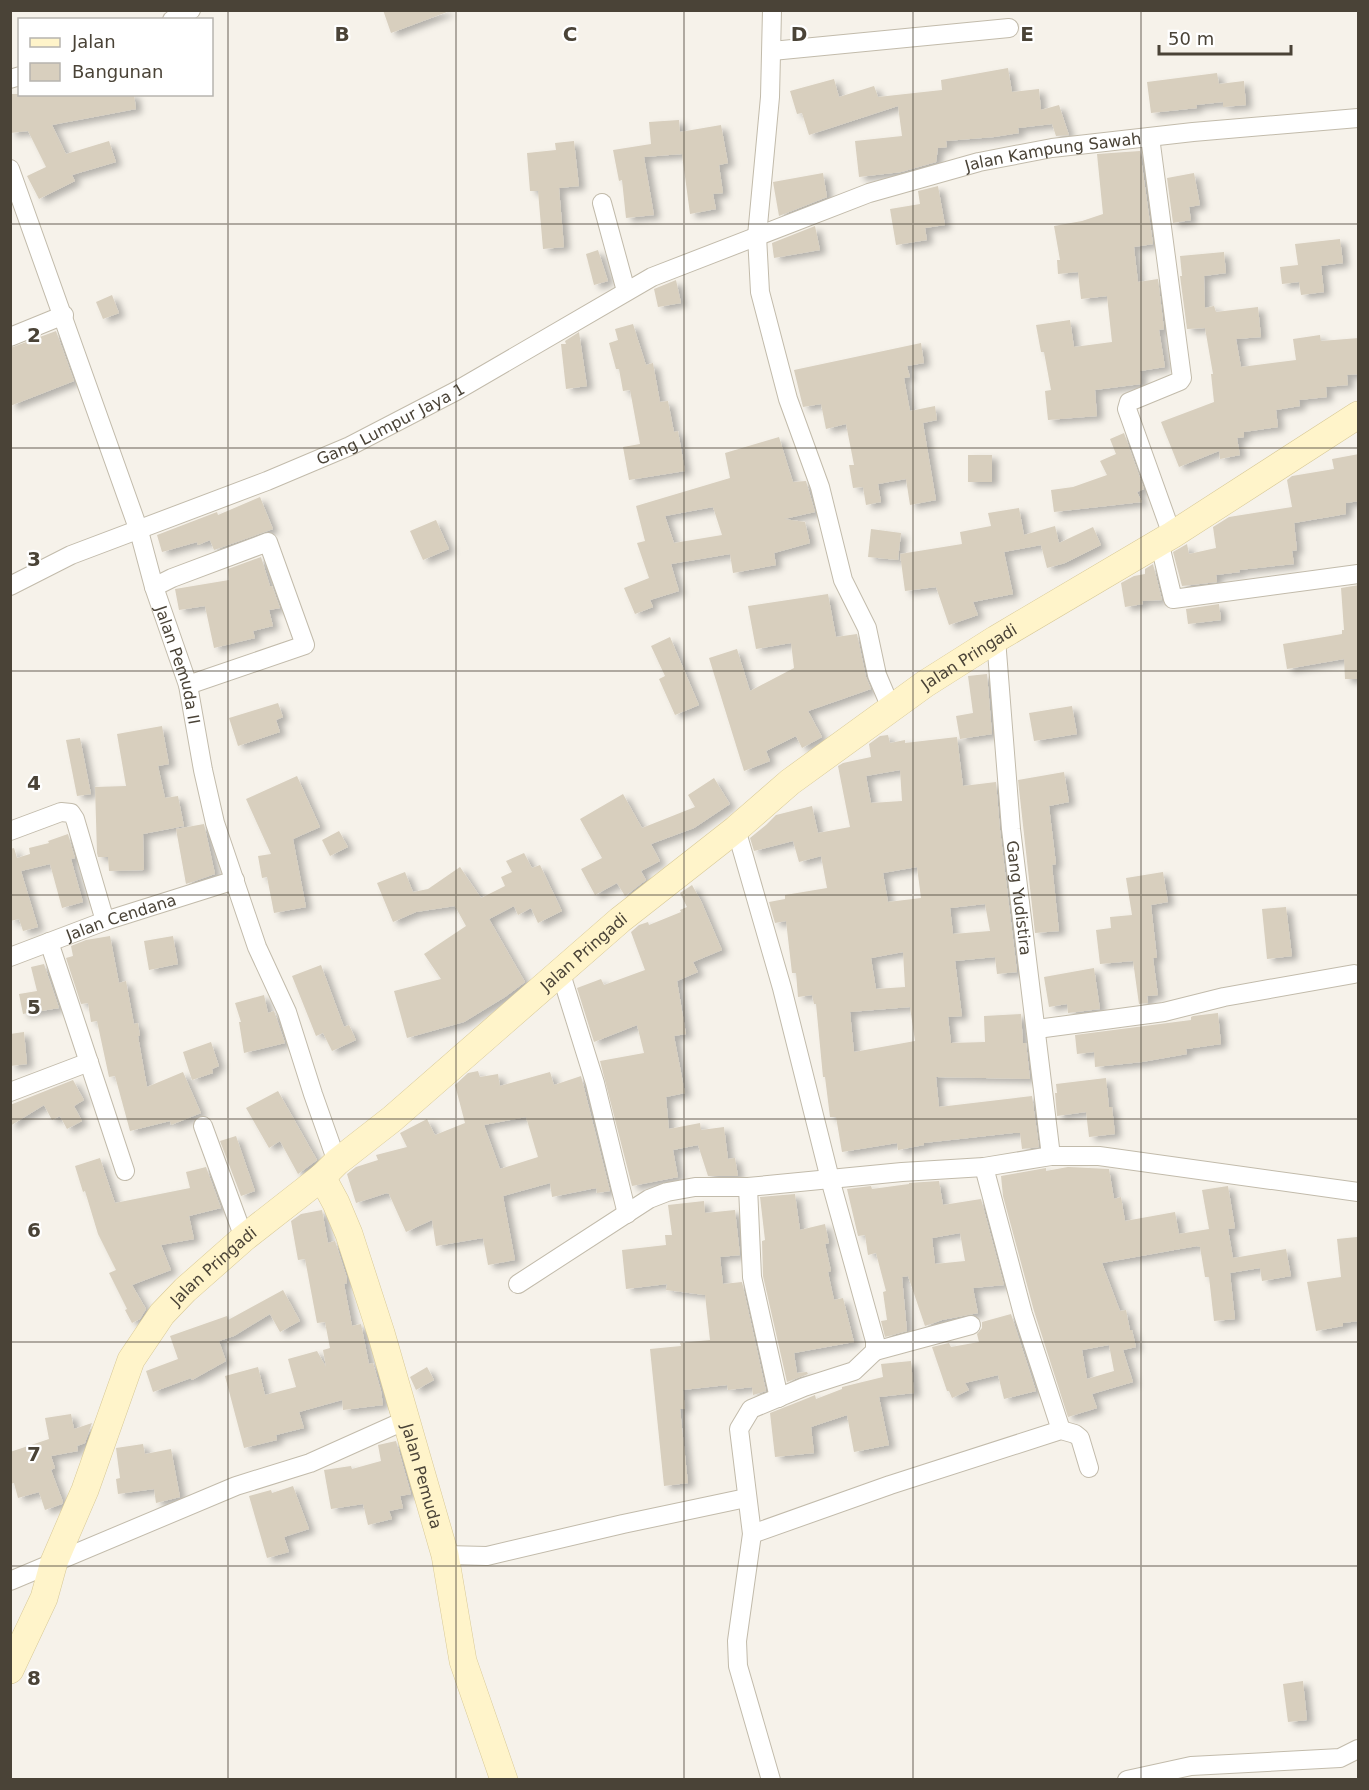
<svg xmlns="http://www.w3.org/2000/svg" width="1369" height="1790" font-family="'DejaVu Sans',sans-serif">
<style>
.building{fill:#d8cfbe;fill-rule:evenodd;filter:url(#shadow)}
.lines{fill:none;stroke-linecap:round;stroke-linejoin:round}
.street-casing{stroke:#c2bbab;stroke-width:20}
.secondary-casing{stroke:#d8c997;stroke-width:28}
.street{stroke:#fff;stroke-width:18}
.secondary{stroke:#fff4ca;stroke-width:27}
.grid{fill:none;stroke:#4a4337;stroke-width:1.5;stroke-opacity:0.55}
.labels{text-anchor:middle;stroke-width:4.5;stroke-linejoin:round;paint-order:stroke}
.street-label{font-size:16px;fill:#4a4337;stroke:#fff}
.grid-label{font-size:20px;text-anchor:middle;font-weight:bold;fill:#4a4337;stroke:#fff;stroke-width:4.5;stroke-linejoin:round;paint-order:stroke}
</style>
<defs>
<filter id="shadow"><feDropShadow dx="6" dy="4" stdDeviation="3" flood-color="#0004"/></filter>
</defs>
<rect width="100%" height="100%" fill="#f6f2ea"/>
<g class="building">
<path d="M383 10H447V12L391 33Z"/>
<path d="M1008 68 1012 92 1039 89 1041 110 1059 105 1069 135 1056 136 1052 124 1018 128 1019 133 994 137 946 141 947 147 938 148 936 162 901 172 859 177 855 141 902 136 898 106 809 135 802 113 797 114 790 91 834 79 839 97 874 86 878 97 942 90 941 80Z"/>
<path d="M1217 73 1219 84 1244 81 1246 105 1223 107V102L1196 105 1197 108 1151 113 1147 82Z"/>
<path d="M10 94H134L136 109 52 125 66 154 109 141 116 162 72 175 75 181 39 199 27 176 46 167 28 131 10 133Z"/>
<path d="M679 120 680 132 721 125 728 163 719 165 723 193 713 194 716 209 690 214 682 154 644 157 654 215 626 218 622 180 619 181 613 150 651 144 649 122Z"/>
<path d="M574 141 579 186 559 188 564 247 543 249 538 191H530L527 153 556 150 555 143Z"/>
<path d="M1140 151 1153 244 1134 247 1138 282 1158 279 1164 329 1159 330 1165 367 1140 371 1141 384 1095 390 1097 416 1048 420 1045 391 1051 390 1044 352H1041L1036 325 1070 320 1074 347 1112 342 1107 296 1081 299 1078 272 1058 274 1057 260H1060L1054 226 1082 221 1103 214 1097 154Z"/>
<path d="M823 173 827 197 779 216 773 182Z"/>
<path d="M1194 173 1200 205 1189 207 1191 220 1173 223 1167 178Z"/>
<path d="M938 186 945 225 925 228 927 240 896 245 890 209 920 204 918 191Z"/>
<path d="M815 226 820 250 774 258 772 243Z"/>
<path d="M1340 239 1343 263 1321 266 1324 292 1301 295 1299 282 1282 284 1280 267 1298 265 1295 244Z"/>
<path d="M598 250 608 281 594 285 586 254Z"/>
<path d="M1224 252 1226 273 1204 276 1205 308 1214 306 1216 312 1258 307 1261 337 1236 339 1241 367 1296 360 1293 339 1320 335 1321 341 1359 338V374L1347 375 1348 385 1326 387 1327 397 1299 400 1300 406 1276 410 1278 427 1244 432V437L1237 438 1240 455 1220 459 1219 451 1179 467 1161 422 1214 402 1211 374H1213L1205 328 1187 329 1180 276H1182L1180 256Z"/>
<path d="M676 280 681 303 658 307 654 289Z"/>
<path d="M112 295 119 313 103 319 96 302Z"/>
<path d="M633 324 646 365 653 363 660 402 668 401 674 432 678 431 685 471 629 480 623 447 640 444 630 390 623 391 619 369H616L609 343 618 340 615 329Z"/>
<path d="M56 331 74 381 10 406V348Z"/>
<path d="M579 332 587 386 566 389 561 344H566L565 341Z"/>
<path d="M921 343 924 363 907 366 910 377 904 378 910 411 935 406 937 420 923 423 936 500 910 505 906 479 878 484 881 502 866 505 863 487 853 488 849 465H854L846 424 826 429 821 404 803 407 794 370Z"/>
<path d="M1124 433 1144 489 1137 492 1142 502 1054 512 1051 490 1073 487 1107 475 1100 461 1116 454 1110 439Z"/>
<path d="M779 437 793 482 806 481 815 512 784 519 805 522 810 543 774 553 776 565 733 573 730 554 671 564 679 591 650 600 653 607 635 614 624 588 649 578 637 543 645 541 636 506 730 478 725 453ZM713 507 722 535 674 543 665 516Z"/>
<path d="M1359 454V501L1346 503V514L1294 523 1297 550 1292 551 1294 564 1239 570 1240 572 1216 575 1217 582 1182 586 1173 552 1187 544 1189 554 1216 548 1213 527 1229 517 1292 507 1287 480 1292 476 1334 469 1332 459Z"/>
<rect x="968" y="455" width="24" height="27"/>
<path d="M260 497 273 529 214 550 210 540 198 545 197 542 162 552 157 535 217 512 218 515Z"/>
<path d="M1019 508 1024 535 1055 526 1059 543 1093 527 1101 545 1065 563 1047 568 1041 545 1004 552 1013 594 973 602 978 615 949 625 936 587 905 591 900 554 962 544 960 532 991 526 988 513Z"/>
<path d="M436 520 449 549 423 560 410 531Z"/>
<path d="M871 529 901 533 898 560 868 557Z"/>
<path d="M261 557 270 586H272L280 608 269 610 273 626 253 631 255 638 214 648 205 606 179 610 175 589 229 580 228 569Z"/>
<path d="M1153 564 1162 600 1142 601 1143 604 1125 607 1121 583 1134 576 1145 574V569Z"/>
<path d="M1359 585V679H1345L1344 659 1287 669 1283 644 1342 634V630H1344L1341 588Z"/>
<path d="M828 594 836 637 857 634 866 677 871 689 808 711 822 737 802 748 796 736 766 751 770 761 744 771 709 658 737 649 750 691 794 668 791 643 756 649 748 606Z"/>
<path d="M1219 604 1221 620 1188 624 1186 609Z"/>
<path d="M670 637 699 705 675 715 659 679 665 676 651 646Z"/>
<path d="M987 674 992 734 960 739 956 716 973 713 968 676Z"/>
<path d="M278 703 283 717 276 720 280 732 238 746 229 718Z"/>
<path d="M1072 706 1077 734 1034 741 1029 713Z"/>
<path d="M162 726 169 764 158 766 165 798 178 796 184 826 143 834 144 870 109 871 108 857H98L97 853 95 787 126 786 117 734Z"/>
<path d="M888 735 890 743 905 740V743L957 737 963 786 996 782 1000 830 1017 972 997 974 995 957 955 961 962 1016 948 1017 951 1043 985 1042 984 1016 1021 1014 1023 1043H1026L1030 1079 936 1077 939 1107 1032 1096 1039 1147 1022 1149 1020 1133H1013L924 1143V1145L898 1150 897 1143 842 1152 836 1117H830L825 1077H823L816 1004H814L812 995 798 997 796 973H792L786 921 775 923 769 902 785 899V895L827 888 821 856 799 862 793 841 754 851 750 838 766 825 776 815 812 806 818 833 850 827 838 766 843 763 871 757 869 744 880 736ZM900 770 902 801 871 803 866 776ZM917 867 921 898 888 902 883 873ZM985 904 990 931 953 934 950 908ZM903 952 905 987 876 989 871 958ZM910 1007 915 1041 854 1052 850 1012Z"/>
<path d="M80 738 91 794 77 796 66 740Z"/>
<path d="M1064 772 1069 802 1049 806 1056 864 1052 865 1059 931 1035 933 1018 780Z"/>
<path d="M297 776 320 827 293 839 306 907 274 913 267 877 262 878 258 856 271 854 246 799Z"/>
<path d="M714 778 730 804 694 828 651 844 660 861 641 871 646 880 625 896 617 883 595 895 581 869 602 858 580 819 623 794 642 828 695 807 688 795Z"/>
<path d="M204 824 215 874 186 884 176 829Z"/>
<path d="M339 831 348 847 330 856 322 840Z"/>
<path d="M68 834 75 858 71 859 83 902 62 908 50 864 21 871 38 927 23 931 19 919 10 921V849L14 848 17 858 30 854 29 848 49 843 48 841Z"/>
<path d="M524 853 532 868 540 865 562 911 538 923 531 908 518 915 514 906 489 919 525 982 505 997 464 1022 407 1038 394 991 441 979 424 954 466 926 455 906 416 912 393 922 377 883 405 872 413 892 428 889 460 867 481 898 505 886 501 877 512 872 506 861Z"/>
<path d="M1163 872 1168 902 1151 905 1157 958H1153L1158 995 1147 996 1148 1003 1139 1004 1133 961 1100 964 1096 930 1111 928 1110 917 1132 915 1126 878Z"/>
<path d="M692 885 701 901 722 950 693 962 698 972 677 981 686 1034 674 1036 685 1093 666 1097 669 1129 700 1123 701 1130 724 1127 728 1159 735 1158 738 1176H708L698 1145 673 1150 678 1177 632 1186 600 1061 644 1053 637 1025 594 1042 577 988 601 979 604 985 645 970 631 932 639 925 648 922 649 925 681 912 680 910 687 907 680 893Z"/>
<path d="M1286 907 1292 956 1267 959 1262 909Z"/>
<path d="M110 936 119 983 126 981 134 1024 138 1023 140 1036H138L147 1087 183 1072 201 1113 171 1125 170 1121 130 1131 115 1076 109 1077 97 1021 91 1022 88 1003 81 1004 66 958 73 956 71 946 86 940Z"/>
<path d="M173 936 178 964 149 970 144 941Z"/>
<path d="M44 964 59 1008 23 1014 19 994 37 991 31 967Z"/>
<path d="M321 965 344 1027 349 1025 356 1040 332 1051 323 1033 316 1036 292 976Z"/>
<path d="M1094 968 1100 1009 1068 1013 1067 1004 1049 1007 1044 977Z"/>
<path d="M264 995 268 1013 274 1011 285 1043 244 1053 239 1022H241L235 1003Z"/>
<path d="M1218 1013 1221 1044 1186 1049 1187 1054 1142 1062 1095 1067 1094 1052 1077 1054 1075 1035 1191 1020V1017L1193 1016Z"/>
<path d="M24 1032 27 1064 10 1066V1034Z"/>
<path d="M211 1042 219 1066 212 1069 213 1073 192 1080 183 1052Z"/>
<path d="M478 1071 480 1077 498 1074 500 1086 550 1072 554 1085 581 1076 610 1191 597 1193 596 1188 552 1197 550 1183 503 1196 515 1260 488 1265 483 1238 436 1246 432 1220 406 1232 389 1194 387 1193 356 1203 347 1174 356 1167 378 1160 376 1155 407 1147 400 1133 427 1119 435 1135 465 1123 455 1085 468 1073ZM526 1117 538 1157 500 1169 484 1125Z"/>
<path d="M1106 1078 1109 1107H1112L1115 1134 1089 1137 1086 1112 1057 1116 1055 1093H1057L1056 1084Z"/>
<path d="M73 1080 84 1100 74 1106 82 1121 67 1129 60 1116 52 1120 44 1105 10 1126V1105Z"/>
<path d="M278 1091 317 1160 298 1174 280 1141 269 1148 246 1108Z"/>
<path d="M236 1136 255 1191 241 1196 220 1141Z"/>
<path d="M100 1158 115 1203 190 1188 186 1172 206 1167 221 1208 189 1216 194 1239 161 1245 171 1270 132 1285 146 1309 140 1319 132 1323 125 1310 127 1309 109 1273 116 1270 98 1234 85 1191 83 1192 75 1166Z"/>
<path d="M1068 1167 1109 1169 1114 1199 1121 1197 1125 1221 1175 1212 1179 1234 1209 1229 1202 1190 1228 1186 1235 1228 1228 1229 1233 1258 1286 1249 1291 1276 1262 1281 1260 1268 1230 1273 1235 1319 1214 1321 1209 1277H1205L1200 1247 1197 1246 1102 1263 1120 1311 1126 1310 1130 1330H1132L1136 1347 1123 1350 1133 1382 1092 1394 1097 1408 1068 1417 1034 1311 1003 1196 1001 1176 1046 1168V1171ZM1109 1345 1114 1371 1087 1379 1082 1350Z"/>
<path d="M939 1181 943 1205 981 1199 1004 1285 973 1288 978 1313 942 1320 925 1326 908 1276 902 1277 907 1331 885 1337 881 1321 887 1320 883 1292 886 1291 876 1253 868 1255 865 1235 858 1236 847 1189 871 1186 872 1189 909 1184V1183ZM960 1233 965 1261 935 1264 932 1238Z"/>
<path d="M795 1194 800 1230 825 1224 829 1243 825 1244 831 1271 828 1272 834 1300 843 1298 854 1342 794 1353 797 1373 807 1372 808 1374 787 1382 763 1276 762 1241 765 1240 760 1197Z"/>
<path d="M704 1201 705 1213 735 1210 740 1255 720 1257 723 1284 742 1282 766 1391 753 1395 752 1387 728 1390 727 1385 683 1390 685 1409H680L688 1483 664 1486 650 1349 681 1346 680 1343 710 1340 705 1295 666 1290 667 1284 626 1289 622 1250 666 1245 665 1235H672L668 1205Z"/>
<path d="M322 1210 328 1243 335 1241 346 1275 347 1283 344 1284 352 1326 361 1324 369 1364 373 1363 381 1391 383 1405 343 1410 342 1400 299 1412 304 1428 276 1435 277 1440 244 1448 225 1376 258 1367 265 1395 296 1387 288 1359 317 1351 326 1367 323 1350 330 1348 325 1322 317 1323 305 1259 298 1260 291 1221 301 1214Z"/>
<path d="M1357 1237 1359 1321 1343 1323V1326L1316 1331 1307 1282 1341 1277 1337 1239Z"/>
<path d="M283 1290 300 1321 280 1332 270 1314 234 1336 219 1341 226 1361 192 1380 191 1378 153 1392 146 1371 178 1359 170 1336 227 1316 228 1320Z"/>
<path d="M1011 1314 1036 1391 1004 1399 998 1375 965 1383 969 1390 952 1398 949 1391H947L932 1347 949 1343 951 1347 979 1342 977 1334 982 1328V1322Z"/>
<path d="M911 1361 914 1393 879 1397 889 1445 854 1452 847 1415 811 1427 814 1453 775 1457 770 1413 808 1398 815 1395 816 1399 842 1389V1387L883 1377 881 1364Z"/>
<path d="M427 1367 434 1380 416 1390 410 1377Z"/>
<path d="M71 1414 74 1429 92 1423 85 1443 77 1446 78 1451 51 1456 55 1468 51 1470 63 1502 62 1504 45 1510 39 1492 18 1498 14 1483 10 1484V1452L49 1439 45 1418Z"/>
<path d="M396 1441 411 1494 400 1496 403 1508 389 1511 392 1519 368 1525 363 1504 331 1509 324 1470 351 1466 352 1469 381 1461 378 1445Z"/>
<path d="M143 1444 145 1454 171 1449 180 1497 156 1503 154 1489 118 1494 116 1479 120 1478 116 1448Z"/>
<path d="M293 1486 309 1529 284 1537 289 1552 267 1558 249 1496 271 1490 272 1493Z"/>
<path d="M1303 1681 1307 1720 1288 1722 1283 1684Z"/>
</g>
<g class="lines">
<g class="street-casing">
<g id="street">
<path d="M772 10 770 97 757 236 760 292 788 399 820 487 843 580 867 628 877 675 891 708"/>
<path d="M172 20 191 10"/>
<path d="M772 51 1009 28"/>
<path d="M10 79 20 76"/>
<path d="M1150 137 1182 378 1180 381 1129 402 1127 409 1172 535"/>
<path id="s1" d="M10 169 139 531 154 587 188 685 203 770 215 823 257 947 287 1012 313 1094 337 1162"/>
<path d="M602 203 626 291"/>
<path d="M10 337 64 315"/>
<path d="M1159 541 1173 599 1358 574"/>
<path id="s2" d="M10 586 71 555 267 481 350 446 456 391 652 277 869 193 979 162 1052 148 1193 132 1358 118"/>
<path d="M154 587 172 578 268 542 305 645 188 685"/>
<path id="s3" d="M996 639 1011 829 1051 1156"/>
<path d="M736 829 782 988 830 1179 875 1341V1351L854 1371 804 1387 751 1409 739 1429 752 1534 737 1641 738 1666 771 1780"/>
<path d="M10 831 61 812 71 813 75 819 105 921"/>
<path d="M49 942 125 1171"/>
<path id="s4" d="M10 957 105 921 235 880"/>
<path d="M561 974 595 1083 627 1214"/>
<path d="M1037 1029 1164 1012 1224 997 1354 974"/>
<path d="M10 1092 89 1062"/>
<path d="M203 1126 244 1238"/>
<path d="M984 1167 1023 1314 1061 1430"/>
<path d="M748 1187 752 1277 779 1398"/>
<path d="M518 1284 649 1199 667 1192 695 1187H748L902 1172 984 1167 1051 1156H1099L1358 1192"/>
<path d="M875 1351 971 1325"/>
<path d="M752 1534 890 1485 1061 1430 1075 1434 1080 1438 1089 1468"/>
<path d="M445 1555 487 1556 623 1524 746 1498"/>
<path d="M10 1581 236 1486 310 1463 406 1420"/>
<path d="M1127 1780 1191 1766 1340 1758 1358 1749"/>
</g>
</g>
<g class="secondary-casing">
<g id="secondary">
<path id="s5" d="M322 1177 336 1203 349 1234 381 1333 445 1555 463 1661 504 1780"/>
<path id="s6" d="M10 1670 44 1598 54 1562 85 1490 131 1360 162 1314 185 1290 244 1238 322 1177 337 1162 392 1119 620 920 736 829 790 782 925 684 996 639 1172 535 1358 415"/>
</g>
</g>
<use href="#street" class="street"/>
<use href="#secondary" class="secondary"/>
</g>
<path class="grid" d="M228 10V1780M456 10V1780M684 10V1780M913 10V1780M1141 10V1780M10 224H1358M10 448H1358M10 671H1358M10 895H1358M10 1119H1358M10 1342H1358M10 1566H1358"/>
<g class="labels">
<g class="street-label">
<text dy="6" stroke="none"><textPath href="#s2" startOffset="1136">Jalan Kampung Sawah</textPath></text>
<text dy="6" stroke="none"><textPath href="#s2" startOffset="414">Gang Lumpur Jaya 1</textPath></text>
<text dy="6" stroke="none"><textPath href="#s6" startOffset="1431">Jalan Pringadi</textPath></text>
<text dy="6" stroke="none"><textPath href="#s1" startOffset="524">Jalan Pemuda II</textPath></text>
<text dy="6" stroke="none"><textPath href="#s3" startOffset="260">Gang Yudistira</textPath></text>
<text dy="6" stroke="none"><textPath href="#s4" startOffset="118">Jalan Cendana</textPath></text>
<text dy="6" stroke="none"><textPath href="#s6" startOffset="945">Jalan Pringadi</textPath></text>
<text dy="6" stroke="none"><textPath href="#s6" startOffset="459">Jalan Pringadi</textPath></text>
<text dy="6" stroke="none"><textPath href="#s5" startOffset="316">Jalan Pemuda</textPath></text>
</g>
</g>
<g class="grid-label">
<text x="342" y="41">B</text>
<text x="570" y="41">C</text>
<text x="799" y="41">D</text>
<text x="1027" y="41">E</text>
<text x="34" y="342">2</text>
<text x="34" y="566">3</text>
<text x="34" y="790">4</text>
<text x="34" y="1014">5</text>
<text x="34" y="1237">6</text>
<text x="34" y="1461">7</text>
<text x="34" y="1685">8</text>
</g>
<rect width="1369" height="1790" fill="none" stroke="#4a4337" stroke-width="24"/>
<rect x="18" y="18" width="195" height="78" fill="#ffffff" stroke="#b7b4af" stroke-width="1.5"/>
<rect x="30" y="38" width="30" height="9" fill="#fff4ca" stroke="#b7b4af" stroke-width="1.5"/>
<text x="72" y="48" font-size="18" fill="#4a4337">Jalan</text>
<rect x="30" y="63" width="30" height="18" fill="#d8cfbe" stroke="#b7b4af" stroke-width="1.5"/>
<text x="72" y="78" font-size="18" fill="#4a4337">Bangunan</text>
<path d="M1159 45v9h132v-9" fill="none" stroke="#4a4337" stroke-width="3"/>
<text x="1168" y="45" font-size="18" fill="#4a4337" stroke="#ffffff" stroke-width="4.5" paint-order="stroke">50 m</text>
</svg>
